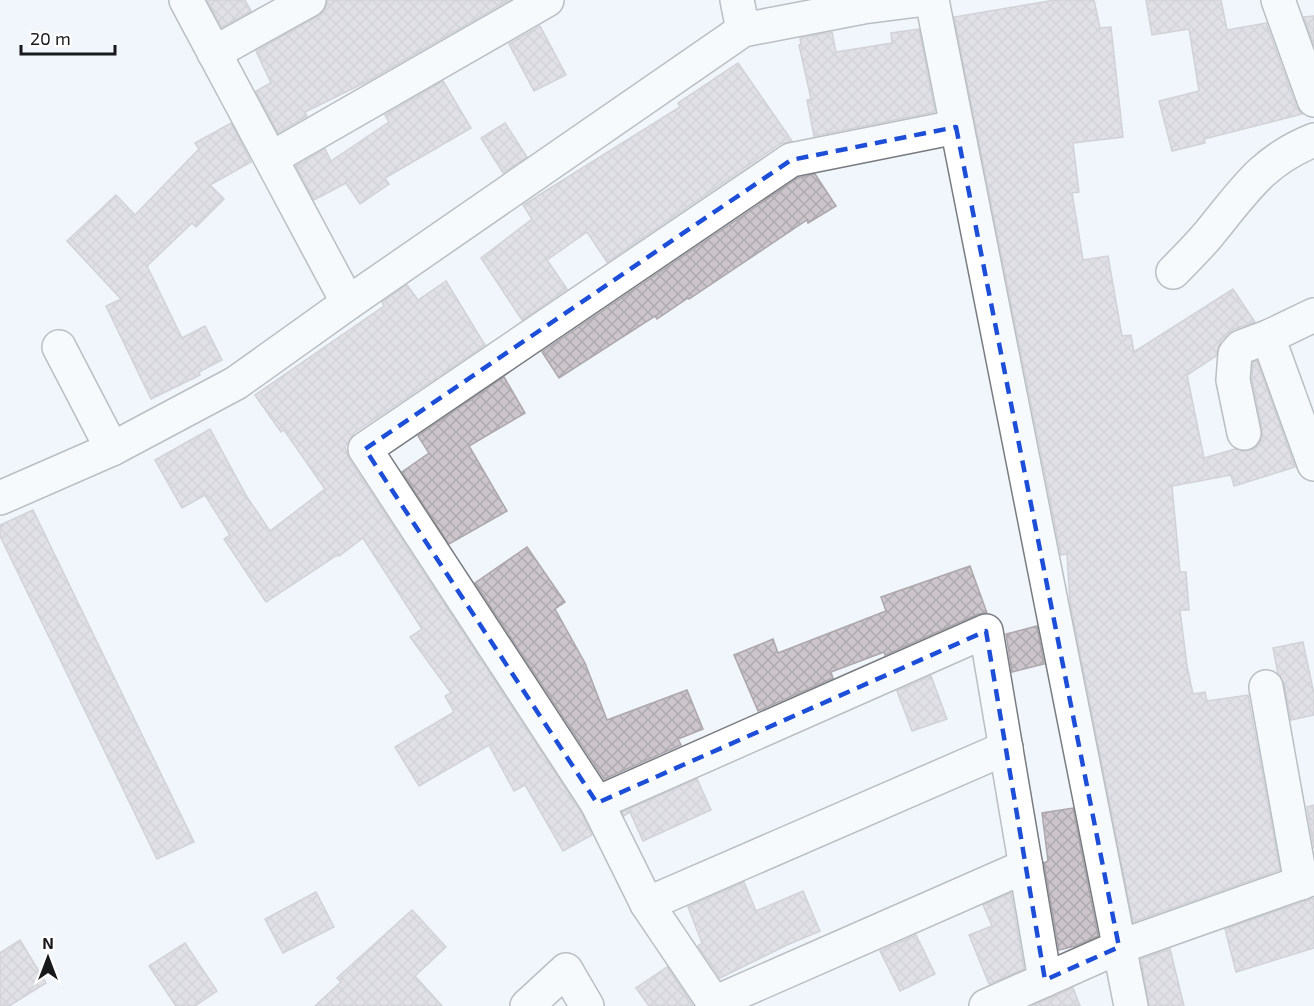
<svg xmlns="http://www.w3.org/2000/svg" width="1314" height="1006" font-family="'Exo 2',sans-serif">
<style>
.building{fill:url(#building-cross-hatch);stroke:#aca7ac;stroke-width:1.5}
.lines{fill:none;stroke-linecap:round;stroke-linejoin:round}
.minor-casing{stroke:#787c81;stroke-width:36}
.minor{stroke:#fff;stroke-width:33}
.marked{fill:none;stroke:#1d4ed8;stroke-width:4.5;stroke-dasharray:12 8;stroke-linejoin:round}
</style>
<defs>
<pattern id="building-cross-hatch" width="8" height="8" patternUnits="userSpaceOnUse" patternTransform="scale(1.5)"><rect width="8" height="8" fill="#ccc6cc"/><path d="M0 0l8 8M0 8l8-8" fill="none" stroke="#aeaaaf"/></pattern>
</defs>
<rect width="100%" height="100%" fill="#f1f6fc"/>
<g class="building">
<path d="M207 0H245L251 11 222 27Z"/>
<path d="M328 0H509L366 82 305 112 307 116 278 133 256 91 271 83 256 51 318 16 325 9Z"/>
<path d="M1055 0H1094L1100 28 1111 27 1123 137 1073 143 1079 192 1072 193 1083 260 1108 256 1122 336 1131 335 1134 352 1233 289 1255 322 1234 329 1227 334 1220 342 1216 356 1187 375 1204 458 1235 449 1248 451 1256 447 1262 439V429L1252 379 1253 362 1257 361 1295 467 1234 486 1231 475 1172 486 1180 572H1186L1189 610H1180L1187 666 1193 694 1205 692 1207 701 1248 695 1280 870 1133 922 1070 602 1067 554 1061 555 954 17Z"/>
<path d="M1146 0H1221L1227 30 1266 23 1296 106 1302 114 1204 139 1205 143 1172 151 1159 101 1199 91 1189 29 1152 35Z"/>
<path d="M1314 16V45L1304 17Z"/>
<path d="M540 26 566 75 534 91 509 44Z"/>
<path d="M919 29 935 112 814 136 807 100 811 99 799 45H801L800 38 832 32 836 52 892 43 891 33Z"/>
<path d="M738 63 792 141 780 144 607 262 587 232 547 260 567 289 522 320 481 258 532 219 523 205 680 107 678 103Z"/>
<path d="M443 81 471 128 385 178 389 184 360 204 346 183 314 200 296 166 325 149 331 161 389 122 385 115Z"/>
<path d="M231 123 251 162 210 185 224 199 196 227 192 223 147 266 182 338 205 326 222 360 199 372 200 375 151 399 106 306 121 299 67 241 116 195 135 215 199 149 195 143Z"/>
<path d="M505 123 527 157 503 173 481 138Z"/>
<path d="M815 174 836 206 808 223 807 220 689 299 688 298 657 319 655 316 559 378 542 352 798 178Z"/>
<path d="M446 281 485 345 354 433 345 447 349 459 581 812 592 835 563 851 525 785 514 791 489 745 419 786 395 747 454 712 445 696 451 693 410 637 422 629 363 538 339 556 337 555 266 602 224 539 230 535 205 495 182 508 155 460 210 429 247 497 270 531 325 489 284 430 281 432 255 395 384 306 382 302 407 285 418 300Z"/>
<path d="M504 377 525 413 469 446 507 511 449 544 402 472 429 453 418 436Z"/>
<path d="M33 510 194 842 157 859 0 536V525Z"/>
<path d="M527 547 565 602 555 609 585 663 607 720 687 690 703 729 678 739 681 745 604 779 475 583Z"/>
<path d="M970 566 987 613 978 614 885 655 884 652 831 672 833 678 758 711 734 655 773 639 778 653 886 611 881 597Z"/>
<path d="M1037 626 1044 664 1012 672 1006 634Z"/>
<path d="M1303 642 1314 694V715L1291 720 1284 684 1278 674 1273 648Z"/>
<path d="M931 676 947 719 912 731 897 691Z"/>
<path d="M697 779 711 810 643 841 630 812 624 816 622 812Z"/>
<path d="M1314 805V849L1307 807Z"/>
<path d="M1073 808 1098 936 1075 946 1059 950 1044 863 1048 861 1042 813Z"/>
<path d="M744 882 756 911 803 891 820 931 787 945 720 978 698 946 702 943 688 907Z"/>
<path d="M316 892 334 927 283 953 265 919Z"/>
<path d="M1011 893 1024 969 989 984 969 935 992 926 983 905Z"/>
<path d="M1314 898V948L1236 972 1225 929Z"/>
<path d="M412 910 446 947 415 976 442 1006H315L341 982 337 978Z"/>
<path d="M916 935 935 974 900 991 880 951Z"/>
<path d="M20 940 46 983 9 1006H0V953Z"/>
<path d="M185 943 217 991 195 1006H176L149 966Z"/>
<path d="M1170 949 1184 1006H1149L1141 959Z"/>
<path d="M667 967 693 1006H649L636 988Z"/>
<path d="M1073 988 1080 1006H1032Z"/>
</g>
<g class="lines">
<g class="minor-casing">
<g id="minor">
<path d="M186 0 348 303"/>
<path d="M737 0 743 30"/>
<path d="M932 0 1131 1006"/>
<path d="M1278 0 1314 100"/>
<path d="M214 53 309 0"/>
<path d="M272 158 547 0"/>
<path d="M1173 272C1185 260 1197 248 1208 235 1242 194 1261 161 1314 140"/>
<path d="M1268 337 1314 464"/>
<path d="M59 347 112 449"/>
<path d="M1244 433 1233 380 1235 354 1241 347 1268 337 1314 315"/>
<path d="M0 498 112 449 236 383 348 303 743 30 863 7 918 0"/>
<path d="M1266 687 1301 883"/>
<path d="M597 803 986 631 1045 980"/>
<path d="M647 904 1006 748"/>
<path d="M714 1003 1026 866"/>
<path d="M527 1006 566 970 587 1006"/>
<path d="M716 1006 647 904 597 803 365 449 791 160 956 127"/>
<path d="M986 1006 1119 947 1314 878"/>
</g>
</g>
<use href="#minor" class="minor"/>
</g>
<path d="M0 0H1314V1006H0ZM956 127 1119 947 1045 980 986 631 597 803 365 449 791 160Z" fill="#f1f6fc" fill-opacity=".55" fill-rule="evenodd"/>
<path class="marked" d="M956 127 1119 947 1045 980 986 631 597 803 365 449 791 160Z"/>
<g transform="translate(48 958)" stroke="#ffffff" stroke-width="4.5" paint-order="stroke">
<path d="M0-4.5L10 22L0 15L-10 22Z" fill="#17191b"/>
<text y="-9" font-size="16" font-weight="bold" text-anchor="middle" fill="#17191b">N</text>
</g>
<path d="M21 45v9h94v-9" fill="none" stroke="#17191b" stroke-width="3"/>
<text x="30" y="45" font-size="18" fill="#17191b" stroke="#ffffff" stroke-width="4.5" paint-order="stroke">20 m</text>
</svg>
